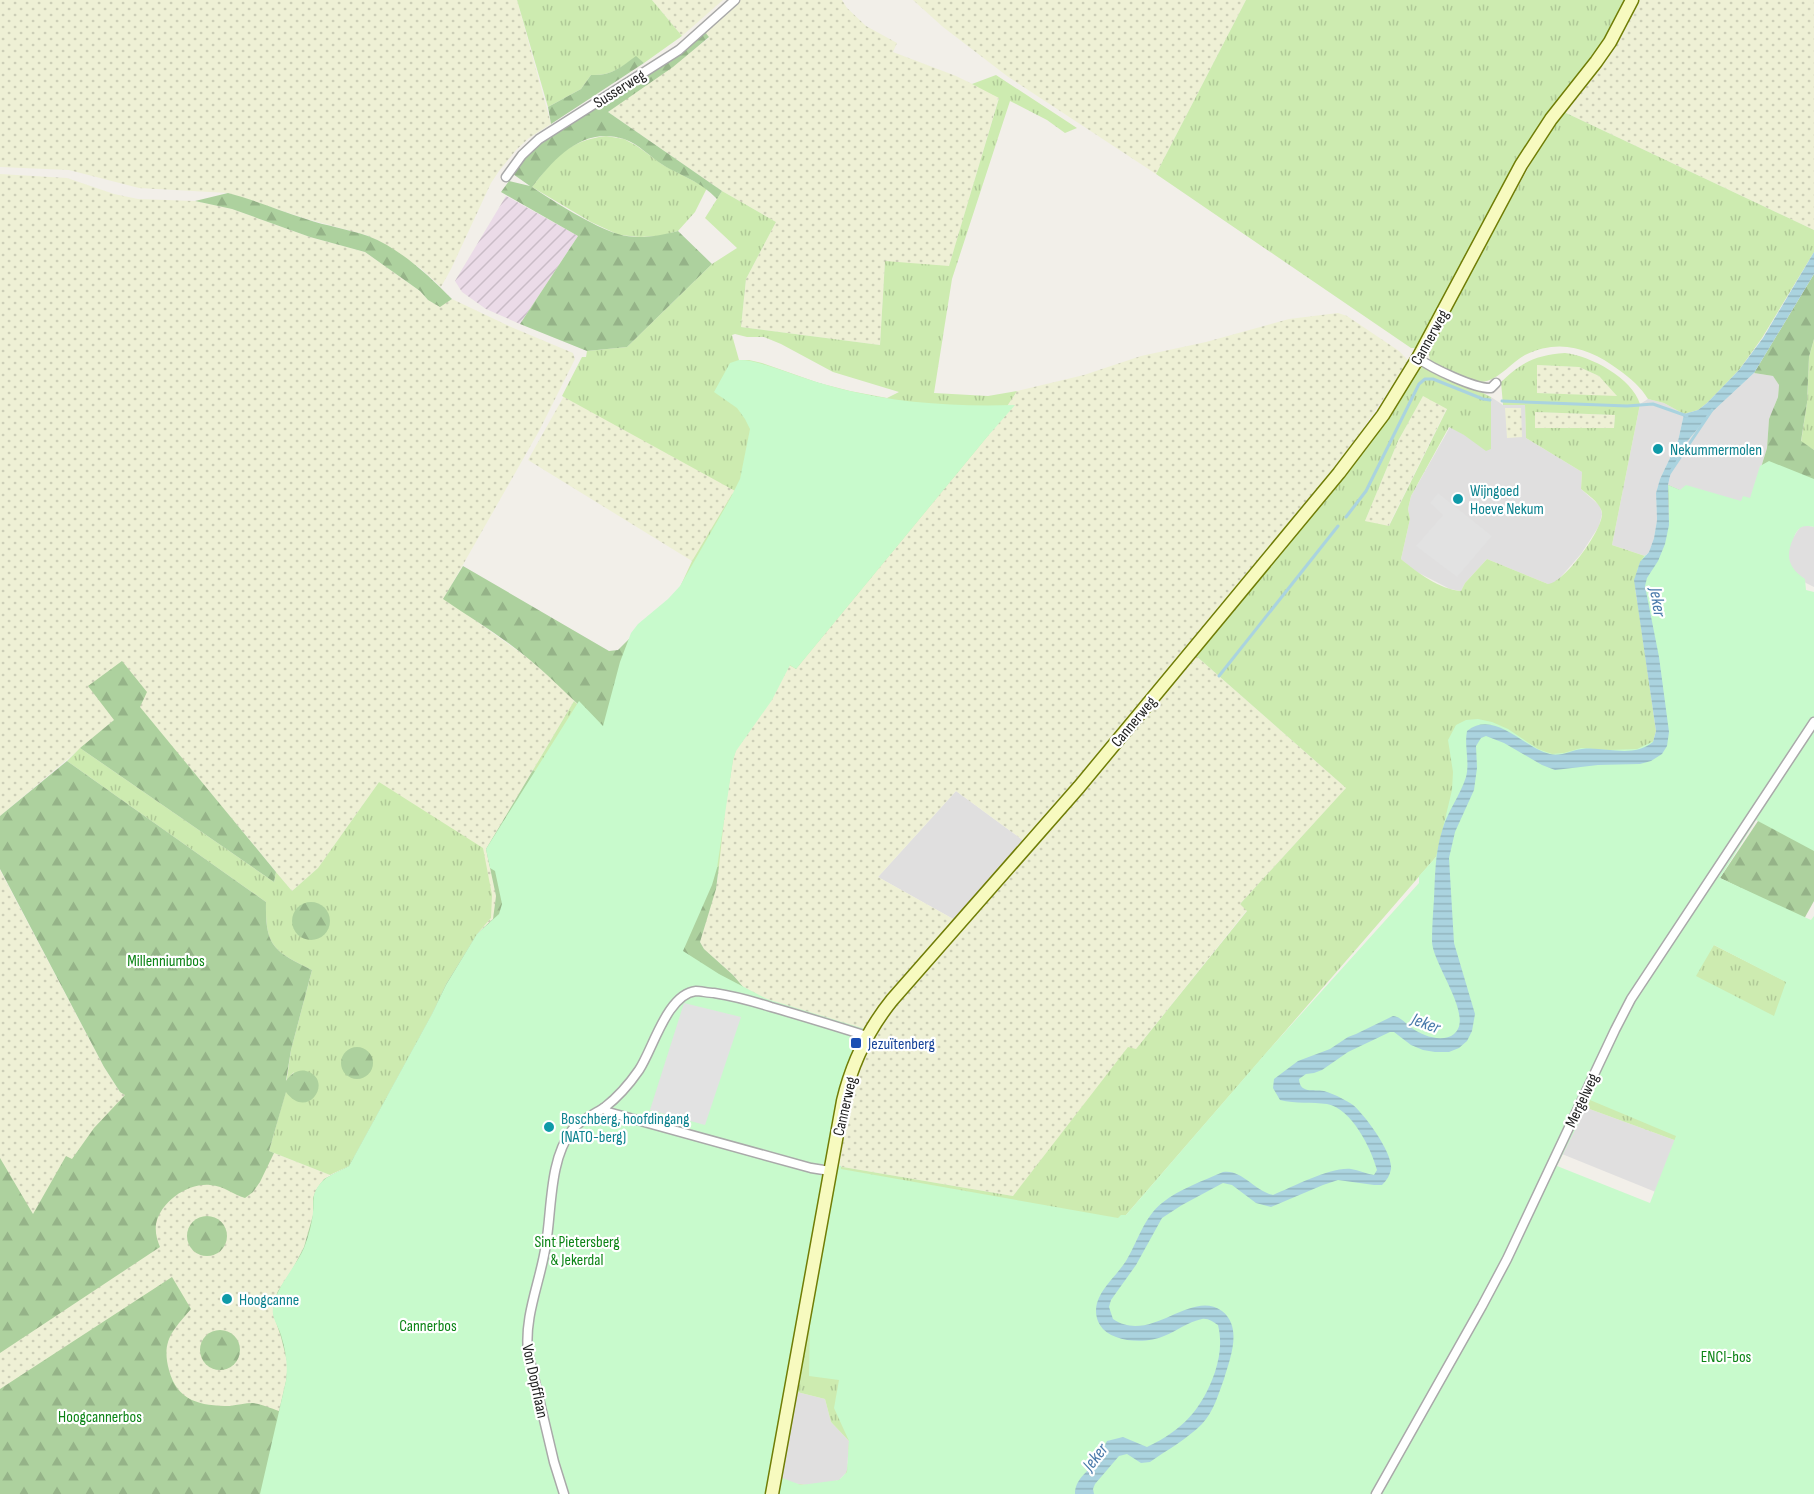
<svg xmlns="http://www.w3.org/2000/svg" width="1814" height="1494" font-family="'Sofia Sans Condensed',sans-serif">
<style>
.residential{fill:#e0dfdf}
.industrial{fill:url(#industrial-furrows)}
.farmland{fill:url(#farmland-dots)}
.grass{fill:url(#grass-tufts);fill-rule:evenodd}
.forest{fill:url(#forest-firs)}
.park{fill:#c8facc;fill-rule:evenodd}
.parking{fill:#e2e2e2}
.water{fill:url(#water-rules)}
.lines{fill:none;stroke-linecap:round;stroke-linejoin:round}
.stream{stroke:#aad3df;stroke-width:3}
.minor-casing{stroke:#a9a9a9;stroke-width:11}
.secondary-casing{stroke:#707d05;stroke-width:15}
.minor{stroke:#fff;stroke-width:8}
.secondary{stroke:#f7fabf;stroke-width:12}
.culture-dot{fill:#0f9aa8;stroke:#fff;stroke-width:2}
.transit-dot{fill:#1a4fb4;stroke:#fff;stroke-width:2}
.labels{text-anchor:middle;stroke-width:4.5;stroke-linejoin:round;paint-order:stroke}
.street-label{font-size:16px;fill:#222;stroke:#fff}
.culture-label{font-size:16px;fill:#0d838f;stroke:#fff;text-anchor:start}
.park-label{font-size:16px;fill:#0c8416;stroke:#fff}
.transit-label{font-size:16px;fill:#164399;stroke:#fff;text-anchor:start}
.water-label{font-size:18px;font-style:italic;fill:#4a7aab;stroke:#fff}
</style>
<defs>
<pattern id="industrial-furrows" width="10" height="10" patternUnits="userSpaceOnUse" patternTransform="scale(1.5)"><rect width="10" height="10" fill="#ebdbe8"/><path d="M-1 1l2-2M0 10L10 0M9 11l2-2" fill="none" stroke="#c9bcc7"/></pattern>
<pattern id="farmland-dots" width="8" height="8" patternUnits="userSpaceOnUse" patternTransform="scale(1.5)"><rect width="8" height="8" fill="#eef0d5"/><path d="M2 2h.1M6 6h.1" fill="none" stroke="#ccceb7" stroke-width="1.8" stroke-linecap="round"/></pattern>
<pattern id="grass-tufts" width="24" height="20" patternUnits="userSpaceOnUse" patternTransform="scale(1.5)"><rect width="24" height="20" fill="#cdebb0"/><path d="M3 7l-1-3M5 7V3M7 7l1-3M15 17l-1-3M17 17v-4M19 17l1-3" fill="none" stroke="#b0c997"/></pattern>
<pattern id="forest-firs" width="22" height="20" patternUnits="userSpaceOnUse" patternTransform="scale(1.5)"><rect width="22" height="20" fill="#add19e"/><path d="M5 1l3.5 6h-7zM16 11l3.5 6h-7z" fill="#95b388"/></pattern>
<pattern id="water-rules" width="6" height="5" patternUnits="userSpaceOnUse" patternTransform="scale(1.5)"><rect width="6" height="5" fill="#aad3df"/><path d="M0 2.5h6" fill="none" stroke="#92b5bf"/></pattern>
</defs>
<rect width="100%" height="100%" fill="#f2efe9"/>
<g class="residential">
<path d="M1754 373 1773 376 1779 385 1778 397 1769 419 1767 448 1747 513 1689 494 1668 485 1671 472 1685 444 1711 413Z"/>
<path d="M1491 397 1503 405H1525L1526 438 1582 472 1581 489 1600 506 1602 514 1599 526 1581 554 1559 579 1553 584H1548L1487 559 1465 583 1461 591 1450 589 1415 571 1401 559 1410 519 1408 509 1411 496 1450 427 1491 449Z"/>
<path d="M1648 399 1664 403 1684 414 1678 441 1660 479 1656 493 1657 520 1654 538 1649 552 1645 556 1612 545 1640 404Z"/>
<path d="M1806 525 1814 527V587L1806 583 1795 575 1789 563 1788 550 1789 544 1800 527Z"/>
<path d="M956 791 1024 841 955 920 878 877Z"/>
<path d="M1584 1107 1677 1141 1668 1197 1562 1154Z"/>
<path d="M797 1392 825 1399 831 1422 849 1441 847 1472 839 1480 816 1486 781 1482Z"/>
</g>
<path class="industrial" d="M506 196 578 236 520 324 486 309 462 292 455 281Z"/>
<g class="farmland">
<path d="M0 0H517L551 124 529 138 516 150 499 171 491 183 451 269 441 287 420 268 377 240 366 235 307 219 228 193 139 188 69 170 0 167Z"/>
<path d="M652 0H723L682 36Z"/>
<path d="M738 0H842L847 8 866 26 897 43 893 52 956 76 999 97 949 267 885 262 880 345 741 327 746 279 776 222 722 191 608 112 709 38 704 31Z"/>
<path d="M913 0H1246L1156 174 1007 76 943 27Z"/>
<path d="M1637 0H1814V230L1564 112 1614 48Z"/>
<path d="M0 174 67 178 114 194 138 199 195 201 232 209 310 237 365 252 420 291 428 300 439 306 452 299 511 327 573 353 575 359 539 431 444 598 528 658 565 690 574 701 486 849 496 896 493 919 477 934 491 918 379 782 318 868 292 891 139 707 114 720 0 816Z"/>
<path d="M1338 313 1347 316 1399 351 1409 361 1353 443 1286 529 1024 841 956 791 878 877 955 920 876 1010 858 1037 762 1009 733 975 704 949 700 942 718 878V859L733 760 736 750 786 663 796 669 987 437 1017 391 1084 375 1141 356 1206 342 1289 319Z"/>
<path d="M1537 365 1579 367 1599 376 1618 397 1537 393Z"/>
<path d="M1423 395 1447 408 1388 527 1365 521 1398 441Z"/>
<path d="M564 396 738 492 732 494 692 561 528 460Z"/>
<path d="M1505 408H1521L1522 437 1507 438Z"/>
<path d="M1535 412 1615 415 1614 429 1535 428Z"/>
<path d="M1195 655 1346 788 1240 904 1247 910 1136 1049 1128 1048 1013 1196 837 1166 853 1085 871 1039 890 1012 1116 751Z"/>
<path d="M0 870 104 1067 120 1092 330 1175 324 1179 313 1198V1215L304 1247 292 1270 285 1280 281 1337 288 1365 286 1381 273 1438 0 1494Z"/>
</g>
<g class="grass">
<path d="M517 0H652L682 36 644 63 636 57C620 68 611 76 591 75L581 89 548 107Z"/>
<path d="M1246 0H1627L1610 34 1547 117 1417 348H1411L1156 174Z"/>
<path d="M996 75 1077 128 1065 133 1047 120 1010 101 952 279 934 393 988 396 1017 391 987 437 796 669 787 664 736 750 733 760 725 810 719 866 700 877 533 770 574 701 604 729 667 603 680 587 692 561 732 494 737 492 562 396 582 357H586L587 351 627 347 712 264 737 248 705 218 722 191 776 222 746 279 741 327 880 345 885 261 949 266 999 98 972 84ZM735 334 747 337H764L781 344 833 372 899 392 887 398 850 391 819 383 762 363 749 360H739L732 335Z"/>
<path d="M1564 112 1814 230V252L1762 338 1739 370 1707 403 1698 410 1684 414 1664 403 1648 399C1641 387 1630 378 1619 370 1590 348 1559 338 1525 355 1512 362 1501 377 1487 381 1474 385 1448 370 1435 365L1430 361 1429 355 1431 345 1542 143Z"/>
<path d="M606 136 624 139 637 146 663 165 707 188 695 212 678 231 660 236 640 237 619 235 591 222 532 187C555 158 567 141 606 136Z"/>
<path d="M1814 339V450L1801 442 1807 403 1809 357Z"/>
<path d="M1565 353C1591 356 1632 378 1640 404L1612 545 1645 556C1633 572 1634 587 1638 605L1656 731 1653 742 1436 857 1126 1215 1201 1405 778 1494 781 1482C797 1484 841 1492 847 1470 849 1461 848 1450 849 1441L831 1422 825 1399 797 1392 837 1166 1013 1196 1128 1047 1136 1049 1247 911 1240 904 1346 788 1195 655 1345 477 1388 418 1419 366 1469 386 1491 397V449L1486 451 1464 435 1449 427 1411 496 1408 509 1410 519 1401 559C1418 573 1439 589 1461 591L1465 583 1487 559 1548 584C1564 583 1602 531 1602 514 1602 504 1588 495 1581 489L1582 472 1526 438 1525 405H1503L1501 382C1522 362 1536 355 1565 353ZM1537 365 1579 367 1599 376 1617 396 1537 393ZM1423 396 1447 409 1389 526 1365 521 1398 441ZM1535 412 1615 415 1614 428H1535Z"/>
<path d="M80 748 274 882 276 872 292 891 318 868 379 782 483 848 492 895 491 918 477 934 446 984 432 1014 349 1166 330 1175 269 1151 286 1091 294 1072 289 1077 286 1084 291 1050 312 970C274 951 265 947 266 902L67 761Z"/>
<path d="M1714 945 1787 982 1799 999 1677 1141 1584 1107 1664 957Z"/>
</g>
<g class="forest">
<path d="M704 31 709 37 673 67 608 112 722 191 717 199C700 181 683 177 663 165 650 157 639 144 624 139 583 126 555 158 532 187 553 201 594 227 618 234 637 240 659 236 678 231L712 264 627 347 587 351 520 324 578 236 501 192 509 181 530 186 510 172 527 152Z"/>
<path d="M636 56 644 63 551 124 548 107 581 89 591 75C611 76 620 68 636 56Z"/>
<path d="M228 193C255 200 280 211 306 219 326 226 348 229 368 236 401 249 428 275 452 299L440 307 428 300 420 291 365 252 310 237 232 209 195 201Z"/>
<path d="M1814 274V339L1809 357 1807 403 1801 441 1814 450V483L1662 754 1647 579 1665 544 1669 525 1668 485 1689 494 1747 513 1767 448 1769 419 1778 397 1779 385 1773 376 1754 373Z"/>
<path d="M463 566 609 651 618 650 634 634 604 729C579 706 556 682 530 660 503 637 472 619 443 599Z"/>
<path d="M122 661 147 692 140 707 276 872 274 882 80 748 114 720 88 686Z"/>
<path d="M67 761 266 902C265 947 274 951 312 970L291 1050 286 1081C290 1075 297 1069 306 1071 335 1079 308 1122 286 1092L269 1151 274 1153 260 1182 253 1192 245 1198C233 1195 225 1186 210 1185 188 1183 161 1201 156 1224 155 1233 157 1240 160 1247L0 1353V1158L33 1214 66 1156 72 1159 94 1128 125 1095 120 1092 104 1067 0 869V816Z"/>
<path d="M533 770 701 877 719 866 716 889 700 942 704 949 733 975 762 1009 524 1494H0V1389L172 1277 191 1309C173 1330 161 1341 169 1370 177 1401 200 1406 230 1406 237 1405 245 1403 253 1403 261 1404 271 1408 279 1411L286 1381 288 1365 281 1337 273 1313 274 1301 278 1291 292 1270 304 1247 313 1215V1198L316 1190 324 1179 349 1166 432 1014 446 984 477 934 493 919 496 896 486 849Z"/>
<path d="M1762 815 1814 847V901L1804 919 1720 878Z"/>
<circle cx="311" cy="921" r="19"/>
<circle cx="357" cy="1063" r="16"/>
<circle cx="207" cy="1236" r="20"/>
<circle cx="220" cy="1350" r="20"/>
</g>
<path class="park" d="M739 360C755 360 768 366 784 371 803 378 822 384 841 389 897 403 957 407 1015 405L987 437 796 669 790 665 772 700 736 751 733 760 717 868 712 885 683 951 719 974 767 999 875 1032 863 1056 853 1085 837 1165 841 1166V1169L1118 1218 1121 1215H1126L1266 1053 1419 883V876L1436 857 1452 790 1453 772 1448 740 1456 725 1466 720 1478 719 1492 722 1508 729 1538 749 1552 754 1564 753 1581 748 1609 750 1637 749 1654 741 1657 730 1637 570 1641 561 1645 555 1658 560C1669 535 1670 512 1668 485L1680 490 1686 485 1741 501 1743 496 1750 498 1760 466 1769 461 1814 479V527C1801 524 1798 528 1793 539 1785 557 1789 568 1805 579L1806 590 1814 592V851L1756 820 1720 878 1811 920 1814 916V1494H260L286 1381C288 1365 286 1351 281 1335 279 1328 274 1321 273 1314 270 1294 296 1267 304 1248 308 1238 312 1224 313 1212 314 1205 312 1197 316 1190 323 1176 337 1173 349 1166L432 1014 446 985 477 934 499 914 502 904 495 871 490 868 486 849 579 701 603 726 620 662 631 633 638 624 668 599 680 586 730 499 740 479 750 429 745 419 737 408 714 392 730 363ZM1714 945 1786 982 1774 1016 1696 976ZM1590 1100 1676 1136 1650 1203 1557 1166ZM810 1319 809 1376 839 1380 834 1408 849 1441 847 1472 839 1480 801 1485 782 1478Z"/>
<g class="parking">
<path d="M1438 493 1492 536 1457 577 1416 546 1443 515 1430 503Z"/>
<path d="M684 1003 741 1017 705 1125 650 1110Z"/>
</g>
<path class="water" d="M1814 252V274L1754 373 1711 413 1685 444 1671 472 1668 485 1669 525 1665 544 1658 561 1647 578 1645 586 1659 657 1669 732 1667 746 1662 754 1651 761 1640 764 1598 765 1555 770 1542 765 1504 743 1486 736 1481 738 1476 746 1477 768 1474 790 1455 832 1449 858 1454 943 1475 1014 1472 1031 1467 1041 1459 1048 1449 1052H1435L1423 1050 1411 1045 1394 1032H1390L1348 1052 1322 1070 1314 1073 1306 1074 1299 1079C1300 1094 1313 1089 1324 1091 1330 1093 1336 1095 1341 1098 1345 1100 1350 1103 1353 1105 1365 1115 1393 1153 1391 1169 1390 1175 1387 1180 1382 1185H1374L1338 1180 1323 1185 1271 1207 1256 1203 1232 1185 1223 1183 1182 1205 1162 1218 1136 1265 1111 1300 1109 1307 1113 1319C1151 1345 1191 1288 1222 1311 1243 1327 1230 1359 1224 1379 1218 1395 1214 1411 1202 1424 1187 1439 1167 1450 1150 1462L1141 1463 1127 1454 1119 1456 1095 1484 1093 1489 1094 1494H1075C1075 1479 1087 1473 1095 1462 1100 1456 1103 1448 1107 1441L1123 1437 1147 1447C1183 1430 1202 1409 1215 1372 1220 1356 1222 1342 1218 1325 1213 1322 1208 1318 1202 1319 1187 1322 1177 1331 1164 1336 1147 1344 1111 1343 1100 1325 1096 1319 1095 1310 1097 1303 1102 1287 1117 1275 1126 1261 1137 1243 1144 1217 1162 1203 1179 1189 1203 1181 1223 1172 1242 1169 1253 1190 1273 1195 1293 1187 1330 1167 1351 1169 1359 1170 1366 1174 1374 1175L1377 1170C1371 1148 1352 1109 1327 1104 1312 1102 1296 1104 1280 1100L1273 1088 1274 1079 1298 1061 1330 1049 1348 1037 1356 1034 1393 1016C1401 1017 1405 1023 1412 1028 1422 1036 1443 1043 1454 1034 1475 1017 1432 964 1432 941 1432 927 1433 913 1434 899 1435 876 1435 853 1442 831 1447 812 1460 796 1466 777 1470 762 1464 746 1467 731 1495 709 1523 748 1550 754 1561 757 1571 750 1582 749 1606 746 1631 759 1653 742L1656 731 1634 580 1640 562 1649 552 1654 538 1657 520 1656 493 1660 479 1678 441 1684 414 1698 410 1707 403 1739 370 1763 338Z"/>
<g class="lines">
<g class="stream">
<path d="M1502 401 1627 406 1653 404 1687 416"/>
<path d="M1669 474 1712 410"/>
<path d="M1346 517 1366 491 1419 384 1425 379H1433L1483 399 1490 400"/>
<path d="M1219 676 1338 526"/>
</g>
<g class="minor-casing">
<g id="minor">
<path d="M506 177 522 155 539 139 679 50 735 0"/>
<path d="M1418 358C1431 368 1475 389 1491 388L1496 383"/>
<path d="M604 1108 608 1112 811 1168 830 1171"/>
<path d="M564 1494 554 1462 528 1352C524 1315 541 1280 546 1244 552 1209 549 1160 572 1130 581 1119 594 1115 605 1107 618 1097 630 1083 639 1070 653 1049 667 994 696 991 701 991 708 993 714 993 734 996 752 1001 771 1007 803 1016 835 1026 867 1036"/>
<path d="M1376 1494 1482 1306 1507 1259 1615 1030 1631 999 1814 722"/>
</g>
</g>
<g class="secondary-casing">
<path id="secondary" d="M772 1494 843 1101C852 1063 867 1031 892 1000L1079 787 1339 473 1383 415 1418 358 1521 165 1551 119 1596 62 1610 42 1632 0"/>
</g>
<use href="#minor" class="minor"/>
<use href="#secondary" class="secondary"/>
</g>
<g class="culture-dot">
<circle cx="1658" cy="449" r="6"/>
<circle cx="1458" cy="499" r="6"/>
<circle cx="549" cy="1127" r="6"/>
<circle cx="227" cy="1299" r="6"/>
</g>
<rect class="transit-dot" x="850" y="1037" width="12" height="12" rx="3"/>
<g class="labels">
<g class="street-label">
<text transform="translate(619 88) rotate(-32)" y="6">Susserweg</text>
<text transform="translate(1429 337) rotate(-61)" y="6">Cannerweg</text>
<text transform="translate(1133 721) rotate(-50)" y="6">Cannerweg</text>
<text transform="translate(1581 1100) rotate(-65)" y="6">Mergelweg</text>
<text transform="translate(844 1106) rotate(-77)" y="6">Cannerweg</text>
<text transform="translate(536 1381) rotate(78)" y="6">Von Dopfflaan</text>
</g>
<g class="culture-label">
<text x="1670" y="455">Nekummermolen</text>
<text x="1470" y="496">Wijngoed<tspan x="1470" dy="18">Hoeve Nekum</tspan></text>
<text x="561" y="1124">Boschberg, hoofdingang<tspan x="561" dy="18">(NATO-berg)</tspan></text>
<text x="239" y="1305">Hoogcanne</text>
</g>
<g class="park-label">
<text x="166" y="966">Millenniumbos</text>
<text x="577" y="1247">Sint Pietersberg<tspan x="577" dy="18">&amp; Jekerdal</tspan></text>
<text x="428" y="1331">Cannerbos</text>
<text x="1726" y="1362">ENCI-bos</text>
<text x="100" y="1422">Hoogcannerbos</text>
</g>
<g class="transit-label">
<text x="868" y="1049">Jezuïtenberg</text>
</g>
<g class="water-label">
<text transform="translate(1658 602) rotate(81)" y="6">Jeker</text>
<text transform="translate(1426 1023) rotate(21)" y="6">Jeker</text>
<text transform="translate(1095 1457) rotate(-52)" y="6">Jeker</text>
</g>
</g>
</svg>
